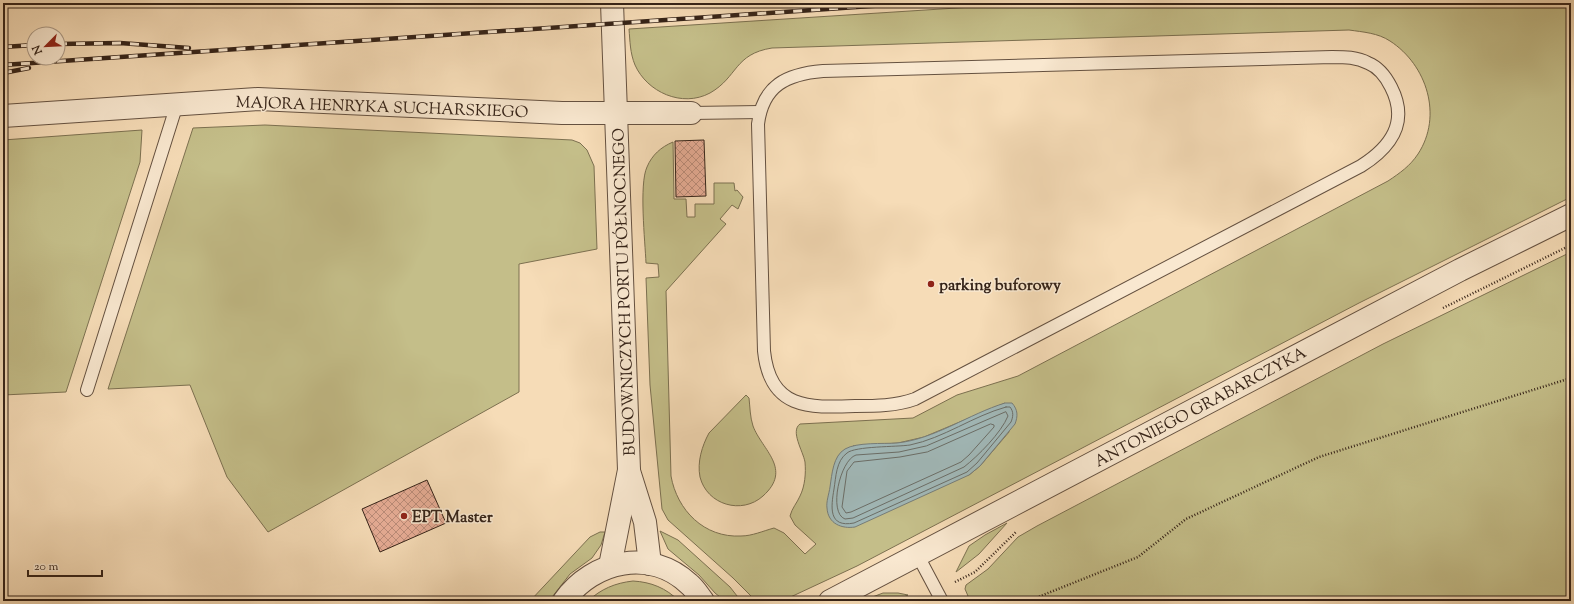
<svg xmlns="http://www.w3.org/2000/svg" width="1574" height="604" font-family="'Sorts Mill Goudy',serif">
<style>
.green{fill:#c4be89;stroke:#7c7050;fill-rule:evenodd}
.water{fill:#a1b9b9;stroke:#767d79}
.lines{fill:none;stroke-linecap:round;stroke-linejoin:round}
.shore{stroke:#6b6e68;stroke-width:1}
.building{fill:url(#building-cross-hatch);stroke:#352318}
.lane-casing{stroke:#655140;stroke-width:14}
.street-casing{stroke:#655140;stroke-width:24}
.path{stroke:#352318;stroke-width:2.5;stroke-dasharray:1 2;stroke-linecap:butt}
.lane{stroke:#f9e8d0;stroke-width:12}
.street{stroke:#f9e8d0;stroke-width:22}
.rail-casing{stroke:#352318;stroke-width:4.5}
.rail{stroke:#f9e8d0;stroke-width:3;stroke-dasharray:9;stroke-linecap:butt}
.poi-dot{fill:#8f2418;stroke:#f9e8d0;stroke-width:1.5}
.labels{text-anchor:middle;stroke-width:3;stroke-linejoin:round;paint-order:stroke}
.street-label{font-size:16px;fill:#352318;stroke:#f9e8d0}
.poi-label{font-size:16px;font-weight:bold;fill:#352318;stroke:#f9e8d0;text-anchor:start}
</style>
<defs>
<pattern id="building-cross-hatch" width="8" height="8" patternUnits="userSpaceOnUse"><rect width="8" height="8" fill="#e6ac95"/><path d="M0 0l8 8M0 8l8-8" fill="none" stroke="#bb8c79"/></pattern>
</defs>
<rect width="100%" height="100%" fill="#f6dcb7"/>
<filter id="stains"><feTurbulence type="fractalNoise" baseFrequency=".005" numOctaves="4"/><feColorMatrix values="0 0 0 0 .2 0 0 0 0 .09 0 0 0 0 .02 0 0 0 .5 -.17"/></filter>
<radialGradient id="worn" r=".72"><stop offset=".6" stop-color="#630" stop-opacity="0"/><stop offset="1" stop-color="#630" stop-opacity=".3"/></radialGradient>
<g class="green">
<path d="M1035 3H1571V197L1359 303 857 566 782 601H756L733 578 668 520 662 509 650 385 646 278 659 277 658 264 646 263C645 241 639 184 647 167 652 155 661 147 673 142L674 199H686L687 217H695V204H714V183H734L735 191 737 190 743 197 738 209 732 205 720 219 726 224 666 291 671 476C677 510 704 538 741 536 752 536 763 531 774 528L784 533 805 554 816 544 795 525 790 516C792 508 797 503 800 496 805 486 806 473 805 462 803 451 790 431 800 424L913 418 957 395 1018 376 1388 181C1400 173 1410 166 1418 154 1443 116 1427 65 1390 41 1378 33 1363 32 1349 30L772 48C734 54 738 77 710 93 682 108 647 92 635 65 630 53 630 41 629 29ZM1005 403 1009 432 980 466 969 475 853 446 898 443 924 437Z"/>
<path d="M265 125 572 140 580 143 587 150 594 166 597 249 519 264V392L268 532 227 477 190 385 108 389 193 128Z"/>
<path d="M142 130 140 162 66 392 3 395V140Z"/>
<path d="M1571 252V601H959L968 596 965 589 966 585 988 569 1018 537 1037 526 1383 344Z"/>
<path d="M746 395 749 398C750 407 750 417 753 426 762 450 793 469 763 496 742 515 707 505 700 477 697 462 702 446 709 433Z"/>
<path d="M1007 523 979 554 956 572 969 546 985 535Z"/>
<path d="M660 531 678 540 730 587 741 601H725L715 593 699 575 668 549Z"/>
<path d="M600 532H605L601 545 592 558 570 574 549 601H530L590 537Z"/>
<path d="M633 581C651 582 666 588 679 601H588C601 589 615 583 633 581Z"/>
<path d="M883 593H898L908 595 895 601H862Z"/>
</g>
<path class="water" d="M1005 403H1012C1018 410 1018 416 1015 424L980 466 969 475 855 527C842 529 828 524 827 508 826 502 829 494 830 487 832 474 833 456 845 449 857 442 883 444 897 443 935 439 969 414 1005 403Z"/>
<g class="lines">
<g class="shore">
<path d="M1006 407H1010C1014 412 1013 417 1011 422L977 463 967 472 854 523C828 528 831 507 834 489 836 477 836 461 847 453 855 446 897 447 910 445 944 438 973 416 1006 407Z"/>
<path d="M1006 412 1008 416C1001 433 978 456 964 467L853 518 845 519C828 513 840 460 856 455L899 452 926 446Z"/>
<path d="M991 424 994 425V427L969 455 961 462 851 512 846 513 842 507 847 471 854 462 900 457 927 452Z"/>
</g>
</g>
<g class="building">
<path d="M704 140 706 196 676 197 675 141Z"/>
<path d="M427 480 446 523 380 552 362 509Z"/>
</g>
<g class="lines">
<g class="lane-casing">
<g id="lane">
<path d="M1332 57C1345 57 1357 57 1368 63 1378 67 1386 77 1391 87 1409 122 1391 147 1361 166L915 399C896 406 875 406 855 406 808 408 770 409 764 351L758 124C763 85 787 74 823 71Z"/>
<path d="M691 113 760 112"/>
<path d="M87 390 177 104"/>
<path d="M917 554 942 601"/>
</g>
</g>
<g class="street-casing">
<g id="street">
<path d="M3 116 258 99 562 113H691"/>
<path d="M629 471 645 522 650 564"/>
<path d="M610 566 629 470 612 3"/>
<path d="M564 601C593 560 651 548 689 584 695 589 699 596 703 601"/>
<path d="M830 601 1460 270 1571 215"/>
</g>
</g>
<g class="path">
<path d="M1443 308 1571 245"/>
<path d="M955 582 975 572 1016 532"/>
<path d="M1028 601 1138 557 1186 519 1319 457 1571 378"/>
</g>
<use href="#lane" class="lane"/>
<use href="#street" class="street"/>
<g class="rail-casing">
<g id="rail">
<path d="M58 44 120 43 189 48"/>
<path d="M3 47 34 45"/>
<path d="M3 65 915 3"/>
<path d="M3 73 29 68"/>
</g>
</g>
<use href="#rail" class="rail"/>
</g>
<g class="poi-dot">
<circle cx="931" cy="284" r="4"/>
<circle cx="404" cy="516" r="4"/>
</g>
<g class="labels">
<g class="street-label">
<text transform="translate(382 106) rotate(2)" y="6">MAJORA HENRYKA SUCHARSKIEGO</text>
<text transform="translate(623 292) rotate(-92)" y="6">BUDOWNICZYCH PORTU PÓŁNOCNEGO</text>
<text transform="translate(1200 406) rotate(-28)" y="6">ANTONIEGO GRABARCZYKA</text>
</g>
<g class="poi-label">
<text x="939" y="290">parking buforowy</text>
<text x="412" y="522">EPT Master</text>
</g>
</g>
<rect width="1574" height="604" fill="none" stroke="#f6dcb7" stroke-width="16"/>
<rect x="4" y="4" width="1566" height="596" fill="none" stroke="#352318" stroke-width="2"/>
<rect x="8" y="8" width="1558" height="588" fill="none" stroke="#352318"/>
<g transform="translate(46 46) rotate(246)"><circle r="19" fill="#f9e8d0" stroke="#ab9986"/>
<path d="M0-3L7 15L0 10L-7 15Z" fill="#8f2418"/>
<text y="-6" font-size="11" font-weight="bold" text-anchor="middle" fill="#352318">N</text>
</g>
<path d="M28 570v6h74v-6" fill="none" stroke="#352318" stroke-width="2"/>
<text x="34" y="570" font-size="12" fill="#352318" stroke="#f9e8d0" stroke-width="3" paint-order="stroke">20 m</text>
<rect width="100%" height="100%" filter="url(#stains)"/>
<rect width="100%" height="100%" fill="url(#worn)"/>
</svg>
